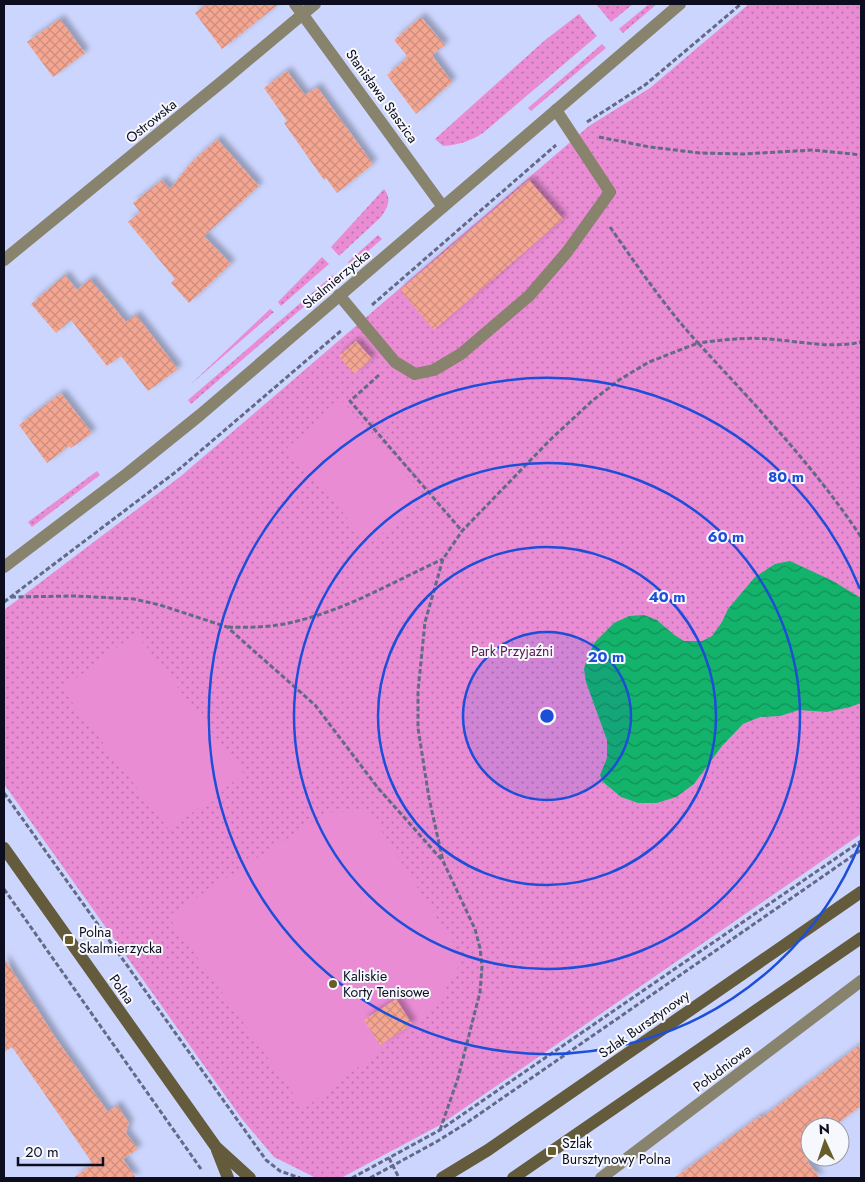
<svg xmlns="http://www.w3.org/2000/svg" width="865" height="1182" font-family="Jost,sans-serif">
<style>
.grass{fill:url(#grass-dots)}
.garden{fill:#e98cd4}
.water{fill:url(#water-waves)}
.building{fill:url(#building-cross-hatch);filter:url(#shadow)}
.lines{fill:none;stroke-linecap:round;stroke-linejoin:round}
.path{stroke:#646986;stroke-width:3;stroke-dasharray:5 2.5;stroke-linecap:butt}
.lane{stroke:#88836d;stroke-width:12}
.street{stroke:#88836d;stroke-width:12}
.secondary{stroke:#635b3b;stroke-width:12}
.ring{fill:none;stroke:#1d4ed8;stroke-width:2.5}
.poi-dot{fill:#685c29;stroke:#f7f8fd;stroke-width:2}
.labels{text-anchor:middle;stroke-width:4;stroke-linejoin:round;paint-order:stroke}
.street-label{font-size:14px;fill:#0c0e20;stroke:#f7f8fd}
.park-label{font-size:14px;fill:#57174b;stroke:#f7f8fd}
.poi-label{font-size:14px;fill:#0c0e20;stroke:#f7f8fd;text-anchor:start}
.centre{fill:#1d4ed8;stroke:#f7f8fd;stroke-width:2.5}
.ring-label{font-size:15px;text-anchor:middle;font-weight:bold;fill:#1d4ed8;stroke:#f7f8fd;stroke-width:4;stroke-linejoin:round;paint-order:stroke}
</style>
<defs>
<pattern id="grass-dots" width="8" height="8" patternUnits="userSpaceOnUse" patternTransform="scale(1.25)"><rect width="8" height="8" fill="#e98cd4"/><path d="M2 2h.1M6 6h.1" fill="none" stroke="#bb71ac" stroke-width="1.8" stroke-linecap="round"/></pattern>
<pattern id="water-waves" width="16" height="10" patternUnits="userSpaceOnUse" patternTransform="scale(1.25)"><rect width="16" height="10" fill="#14b36c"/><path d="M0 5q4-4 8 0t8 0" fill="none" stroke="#119058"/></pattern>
<pattern id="building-cross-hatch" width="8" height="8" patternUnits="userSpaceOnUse" patternTransform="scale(1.25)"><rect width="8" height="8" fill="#f3a691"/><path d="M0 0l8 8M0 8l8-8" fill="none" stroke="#cf8e7d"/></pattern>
<filter id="shadow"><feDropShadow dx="4.5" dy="-4.5" stdDeviation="2.5" flood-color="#0004"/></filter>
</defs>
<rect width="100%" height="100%" fill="#ccd5fe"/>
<g class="grass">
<path d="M596 4H633L611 22Z"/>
<path d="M649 4H657L623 33 619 29Z"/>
<path d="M749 4H861V834L440 1125 341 1178 314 1177 274 1157 242 1119 4 784V610L181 476 589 126 650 88Z"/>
<path d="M579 14 597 36 483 133C471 141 458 145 443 146L435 139 544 41Z"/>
<path d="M602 44 606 48 531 111 528 108Z"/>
<path d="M384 189C392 199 388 207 381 217L339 256 331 247Z"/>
<path d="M378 235 382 239 351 266 348 262Z"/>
<path d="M322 257 329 264 281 306 278 302Z"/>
<path d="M333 275 336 279 191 404 188 400Z"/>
<path d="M270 309 274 312 190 385Z"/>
<path d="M97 471 100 475 32 527 28 522Z"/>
</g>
<g class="garden">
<path d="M342 401 425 497 370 544 287 448Z"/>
<path d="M136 633 244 774 169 830 62 689Z"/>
<path d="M369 811 463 959 435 1008 304 1109 168 916 328 812Z"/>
</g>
<path class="water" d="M790 561 833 581 861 598V703L850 707 827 712 799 710 780 716 760 717 743 724 722 746 694 784 676 797 657 803H638L621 797 603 782 600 775 607 758V740L586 682 584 669 588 656 595 642 614 623 629 616 644 615 657 620 673 634 684 641H702L712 636 722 622 728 609 755 577 775 564Z"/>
<g class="building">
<path d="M207 4H279L222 49 195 13Z"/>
<path d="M421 17 445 45 432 55 452 82 416 114 387 75 408 57 394 40Z"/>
<path d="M60 19 85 53 53 77 27 42Z"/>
<path d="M287 71 305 95 317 87 373 164 337 193 326 178 324 180 284 123 287 121 264 88Z"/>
<path d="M217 139 259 186 204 236 231 264 189 303 171 283 175 279 128 222 140 212 133 203 162 180 170 189 190 164Z"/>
<path d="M529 180 563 219 434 330 400 290Z"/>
<path d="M65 275 77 290 90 279 126 322 136 315 178 369 148 391 121 356 107 366 71 320 56 333 31 304Z"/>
<path d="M356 341 372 359 354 374 339 356Z"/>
<path d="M61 393 92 433 71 448 69 446 47 463 19 425Z"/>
<path d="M4 958 57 1040 108 1112 117 1105 129 1123 126 1133 138 1149 123 1159 136 1178H73L93 1164 12 1047 4 1052Z"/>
<path d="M396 999 412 1024 380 1045 364 1020Z"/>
<path d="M861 1044V1106L834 1126 835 1127H810V1157H812L807 1161 820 1178H674L760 1116 761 1118Z"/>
</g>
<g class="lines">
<g class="path">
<path d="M587 122 645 85 741 4"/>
<path d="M599 137 650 147 700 153 744 154 812 150 861 155"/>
<path d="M610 227C638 267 665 307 698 343 722 340 744 337 768 339 799 341 830 349 861 342"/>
<path d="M372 305 556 145"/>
<path d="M379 375 350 401 462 531"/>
<path d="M11 597 74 596 134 599 160 605 227 627 315 705 378 788 442 860"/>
<path d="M4 602 177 471 342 330"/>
<path d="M228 627C252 628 277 627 301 620 349 608 397 580 443 559"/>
<path d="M4 793 266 1160 280 1171 300 1178"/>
<path d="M4 889 201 1169"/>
<path d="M440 1130 458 1078 480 992 482 967 480 948 475 929 443 861 429 798 418 728V691L425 622 443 559 462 531 550 440 592 401 619 380 649 362 698 343C756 406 814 466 861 537"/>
<path d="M389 1158 399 1178"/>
<path d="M352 1178 440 1130 861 841"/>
<path d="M370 1178 436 1142 465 1124 861 850"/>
</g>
<path class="lane" d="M339 295 395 362 415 374 434 370 461 354 529 296 567 252 610 192 556 110"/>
<g class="street">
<path d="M295 4 443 207"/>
<path d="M4 260 224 80 315 4"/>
<path d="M4 567 128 473 200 415 680 4"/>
<path d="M601 1178 861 981"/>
</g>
<g class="secondary">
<path d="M4 848 216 1147 250 1178"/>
<path d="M217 1150 228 1178"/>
<path d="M442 1178 488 1150 861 892"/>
<path d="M513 1178 861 938"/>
</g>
</g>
<circle cx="547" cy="716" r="84" fill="#1d4ed8" fill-opacity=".12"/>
<g class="ring">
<circle cx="547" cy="716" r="84"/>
<circle cx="547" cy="716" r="169"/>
<circle cx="547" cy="716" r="253"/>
<path d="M860 843A338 338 0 1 1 860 589"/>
</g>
<g class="poi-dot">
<rect x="64" y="935" width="10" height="10" rx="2.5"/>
<circle cx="333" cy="984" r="5"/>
<rect x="547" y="1146" width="10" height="10" rx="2.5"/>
</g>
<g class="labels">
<g class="street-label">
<text transform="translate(382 96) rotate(54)" y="5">Stanisława Staszica</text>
<text transform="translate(151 121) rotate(-39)" y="5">Ostrowska</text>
<text transform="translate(336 279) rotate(-40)" y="5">Skalmierzycka</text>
<text transform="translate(122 989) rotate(55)" y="5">Polna</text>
<text transform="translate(644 1024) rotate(-35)" y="5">Szlak Bursztynowy</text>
<text transform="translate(722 1068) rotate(-37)" y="5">Południowa</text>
</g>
<g class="park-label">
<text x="512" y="656">Park Przyjaźni</text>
</g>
<g class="poi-label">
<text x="79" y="937">Polna<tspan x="79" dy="16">Skalmierzycka</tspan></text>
<text x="343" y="981">Kaliskie<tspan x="343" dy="16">Korty Tenisowe</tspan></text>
<text x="562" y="1148">Szlak<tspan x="562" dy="16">Bursztynowy Polna</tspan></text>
</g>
</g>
<circle cx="547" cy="716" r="8" class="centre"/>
<g class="ring-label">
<text x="786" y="482">80 m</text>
<text x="726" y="542">60 m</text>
<text x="667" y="602">40 m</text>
<text x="606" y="662">20 m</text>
</g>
<rect width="865" height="1182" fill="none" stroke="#0c0e20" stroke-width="10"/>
<g transform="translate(825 1142) rotate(357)"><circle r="24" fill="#f7f8fd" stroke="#999aa5"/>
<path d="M0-4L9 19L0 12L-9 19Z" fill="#685c29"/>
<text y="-8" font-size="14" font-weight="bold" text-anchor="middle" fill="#0c0e20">N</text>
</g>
<path d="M18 1157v8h85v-8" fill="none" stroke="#0c0e20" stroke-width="2.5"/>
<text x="25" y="1157" font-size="15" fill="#0c0e20" stroke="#f7f8fd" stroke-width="4" paint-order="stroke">20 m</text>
</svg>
